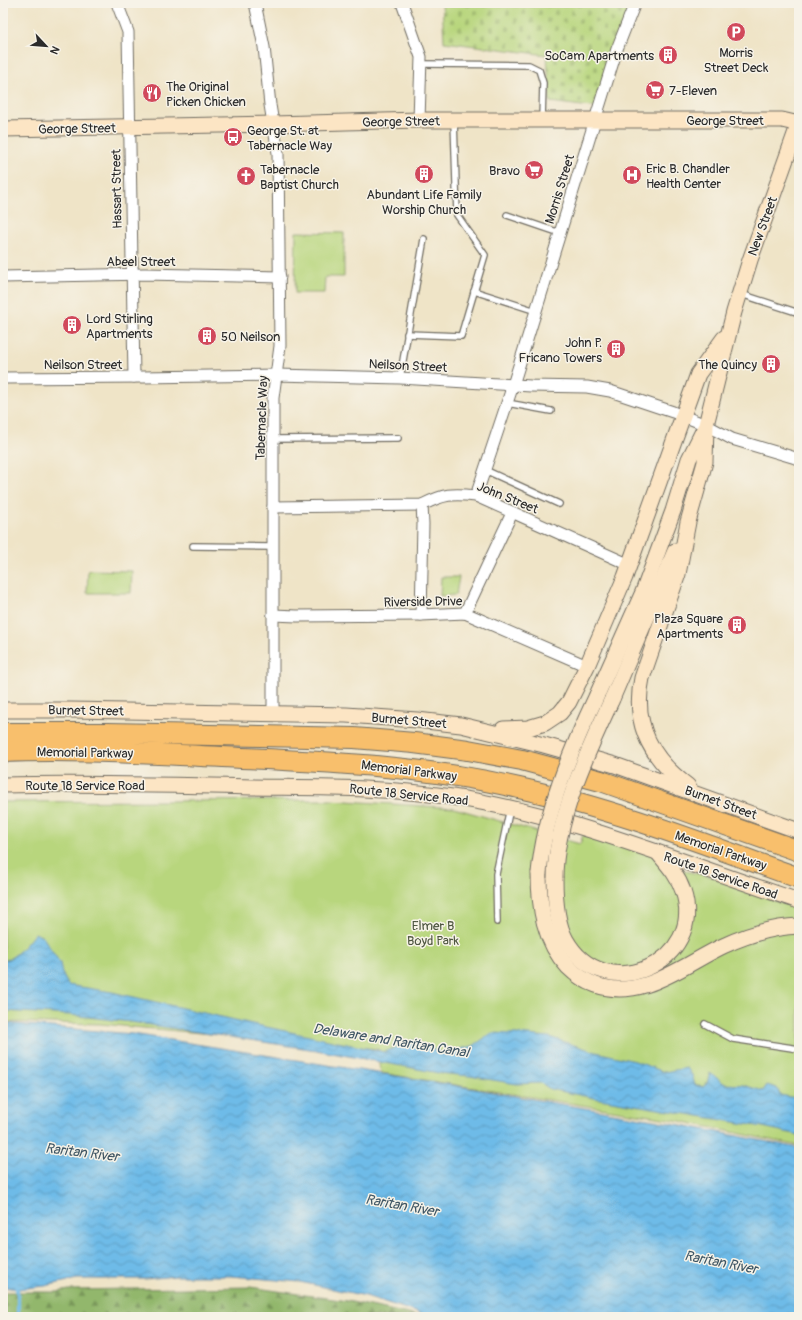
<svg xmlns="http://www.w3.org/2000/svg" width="802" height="1320" font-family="Pangolin,sans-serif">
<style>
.green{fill:#b8d67d;stroke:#728054}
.forest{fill:url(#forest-firs);stroke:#5e714c}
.cemetery{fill:url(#cemetery-stones);stroke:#728054}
.water{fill:url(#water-waves);stroke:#4c738a}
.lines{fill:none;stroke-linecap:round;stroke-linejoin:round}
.stream{stroke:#6ebbe8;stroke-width:4}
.lane-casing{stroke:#706c62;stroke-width:8}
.street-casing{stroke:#706c62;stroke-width:13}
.secondary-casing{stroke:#706c62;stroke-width:17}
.highway-casing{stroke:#706c62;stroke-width:22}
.lane{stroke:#fff;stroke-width:5.5}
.street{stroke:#fff;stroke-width:11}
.secondary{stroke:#fce5c4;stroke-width:15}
.highway{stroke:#f8bf6c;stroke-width:20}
.secondary-bridge-casing{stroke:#706c62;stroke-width:17;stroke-linecap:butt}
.secondary-bridge{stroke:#fce5c4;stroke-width:15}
.labels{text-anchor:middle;stroke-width:3;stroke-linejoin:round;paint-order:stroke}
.poi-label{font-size:13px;fill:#2b2b2b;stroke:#f7f3e8;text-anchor:start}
.street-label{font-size:13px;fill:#2b2b2b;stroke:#f7f3e8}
.park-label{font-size:13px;fill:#4e5640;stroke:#f7f3e8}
.water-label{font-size:14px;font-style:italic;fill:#3f5664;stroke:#f7f3e8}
</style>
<defs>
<pattern id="forest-firs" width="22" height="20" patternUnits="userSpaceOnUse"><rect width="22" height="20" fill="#92b76c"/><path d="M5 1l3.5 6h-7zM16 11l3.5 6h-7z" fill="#779559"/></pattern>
<pattern id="cemetery-stones" width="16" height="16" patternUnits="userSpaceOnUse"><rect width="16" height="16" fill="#b8d67d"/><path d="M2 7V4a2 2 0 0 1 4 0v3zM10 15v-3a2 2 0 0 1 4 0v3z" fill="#9eb86c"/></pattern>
<pattern id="water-waves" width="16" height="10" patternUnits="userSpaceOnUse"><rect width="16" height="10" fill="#6ebbe8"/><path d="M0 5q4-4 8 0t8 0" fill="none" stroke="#5b98bc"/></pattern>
</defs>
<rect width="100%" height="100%" fill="#f7f3e8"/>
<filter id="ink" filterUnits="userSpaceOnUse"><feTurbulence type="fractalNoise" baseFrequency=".025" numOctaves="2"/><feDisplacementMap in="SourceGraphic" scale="8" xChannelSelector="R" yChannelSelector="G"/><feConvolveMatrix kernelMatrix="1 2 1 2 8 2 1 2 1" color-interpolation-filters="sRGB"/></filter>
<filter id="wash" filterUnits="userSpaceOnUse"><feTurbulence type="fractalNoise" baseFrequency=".012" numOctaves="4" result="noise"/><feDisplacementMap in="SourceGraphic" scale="16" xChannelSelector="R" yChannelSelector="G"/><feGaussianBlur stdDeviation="0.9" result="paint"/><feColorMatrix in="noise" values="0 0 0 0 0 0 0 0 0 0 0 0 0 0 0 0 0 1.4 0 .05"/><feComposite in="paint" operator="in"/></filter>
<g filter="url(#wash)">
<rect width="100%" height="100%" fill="#efe4c7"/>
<g class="green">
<path d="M296 232 344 233V277H325L324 293H295Z"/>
<path d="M88 570 132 571 131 593H87Z"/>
<path d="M441 577H459L456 595 440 596Z"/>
<path d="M330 800 454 808 580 844 583 835 657 852 671 868 746 884 774 901 799 908V1146L675 1120 381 1073 378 1049 100 1024 3 1022V802Z"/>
</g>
<path class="forest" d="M250 1287 347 1301 423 1317H3V1292H57L69 1290Z"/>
<path class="cemetery" d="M442 3H636L599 108 550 102 547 55 444 42Z"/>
<g class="water">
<path d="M35 933 43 937 60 963 62 973 68 985 112 992 257 1025 385 1052 413 1040 442 1053 473 1046 492 1033 517 1034 549 1037 596 1052 635 1061 664 1072 687 1068 692 1075 695 1085 704 1087 707 1083 710 1073 725 1084 743 1085 763 1091 767 1085 777 1088 780 1095 796 1098 799 1100V1135L763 1127 594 1098 550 1089 541 1083 517 1084 469 1076 439 1073 316 1050 131 1022 70 1015 3 1011V961C16 958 27 943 35 933Z"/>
<path d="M3 1023 133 1034 434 1082 676 1124 799 1148V1317H425L416 1312 366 1296 300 1282 231 1276H176L145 1279H77L45 1286 18 1289 3 1287Z"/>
</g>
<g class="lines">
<path class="stream" d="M16 1284 18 1296V1317"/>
</g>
</g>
<g filter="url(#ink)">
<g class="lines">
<g class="lane-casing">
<g id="lane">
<path d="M421 64 529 65 539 70 543 83 542 120"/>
<path d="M507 215 560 233"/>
<path d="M474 291 536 311"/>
<path d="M741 294 799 313"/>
<path d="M407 334 461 336 485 255 457 215 454 120"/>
<path d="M400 378 424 239"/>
<path d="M507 403 551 411"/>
<path d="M273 439 398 438"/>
<path d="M485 470 559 504"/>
<path d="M193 546 273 547"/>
<path d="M497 922 496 874 510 808"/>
<path d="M705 1024 733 1039 799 1049"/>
</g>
</g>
<g class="street-casing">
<g id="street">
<path d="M117 3 128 32 134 377"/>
<path d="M255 3 264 47 270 105 278 153 280 346 273 398V713"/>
<path d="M402 3 421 57 419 120"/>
<path d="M3 277 145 274 280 277"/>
<path d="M3 378 143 377 276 375 400 378 531 386 587 387 610 391 673 412 706 425 732 439 799 459"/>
<path d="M476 496 513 385 617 49 635 3"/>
<path d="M273 507 422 505C444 494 452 493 476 496L630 565"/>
<path d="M465 613 512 513"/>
<path d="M273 615 297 616 421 615 465 613 587 666"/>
<path d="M421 615 423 524 422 505"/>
</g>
</g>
<g class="secondary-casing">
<g id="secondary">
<path d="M3 129 273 124 419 120H782L799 124"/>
<path d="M597 695 643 592 673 511 689 459 704 429"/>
<path d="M612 699 675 551"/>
<path d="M3 710H71L346 715 417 720 461 725 544 745 615 765 799 831"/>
<path d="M503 729 528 728 545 723 560 713 569 702 587 666 625 577 698 374 724 338"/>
<path d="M3 785C86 783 169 785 252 787 319 788 386 787 452 797 572 815 684 864 799 901"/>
<path d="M688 786C651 759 632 724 642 678L678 574 688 522 705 462 706 425 734 312 750 260 799 123"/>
<path d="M539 873C539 907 544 942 568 967 576 975 585 981 596 985 642 1001 683 965 723 946 747 935 772 927 799 926"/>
<path d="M555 878C555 898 556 922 566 940 605 1009 707 961 683 891 678 876 668 865 658 853"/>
</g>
</g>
<g class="highway-casing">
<g id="highway">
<path d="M3 733H108L354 738 414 743 468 750 522 760 601 781 799 851"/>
<path d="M3 752C76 749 150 754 223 757 323 762 422 765 519 788 615 809 707 845 799 878"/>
</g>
</g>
<use href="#lane" class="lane"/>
<use href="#street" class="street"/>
<use href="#secondary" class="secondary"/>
<use href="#highway" class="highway"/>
<g class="secondary-bridge-casing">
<g id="secondary-bridge">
<path d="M539 873C545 811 571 750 597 695"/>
<path d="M555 878C555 821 588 751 612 699"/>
</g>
</g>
<use href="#secondary-bridge" class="secondary-bridge"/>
</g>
</g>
<defs>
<g id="parking-disc" transform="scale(1)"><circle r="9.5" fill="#d1495b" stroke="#f7f3e8"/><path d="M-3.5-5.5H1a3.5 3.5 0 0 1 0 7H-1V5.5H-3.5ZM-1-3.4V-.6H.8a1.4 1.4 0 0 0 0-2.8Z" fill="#fff"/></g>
<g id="building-disc" transform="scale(1)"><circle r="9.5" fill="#d1495b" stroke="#f7f3e8"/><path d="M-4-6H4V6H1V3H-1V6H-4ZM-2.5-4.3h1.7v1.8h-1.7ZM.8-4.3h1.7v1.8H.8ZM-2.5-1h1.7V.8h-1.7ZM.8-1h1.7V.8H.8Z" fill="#fff"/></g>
<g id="supermarket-disc" transform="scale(1)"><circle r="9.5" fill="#d1495b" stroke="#f7f3e8"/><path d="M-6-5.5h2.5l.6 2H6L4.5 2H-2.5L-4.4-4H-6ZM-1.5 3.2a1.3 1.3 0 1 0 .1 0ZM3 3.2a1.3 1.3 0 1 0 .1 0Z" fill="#fff"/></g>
<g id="restaurant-disc" transform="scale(1)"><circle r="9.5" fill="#d1495b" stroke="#f7f3e8"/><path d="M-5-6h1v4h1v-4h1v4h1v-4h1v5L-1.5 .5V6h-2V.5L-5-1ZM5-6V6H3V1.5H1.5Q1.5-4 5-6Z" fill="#fff"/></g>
<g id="bus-disc" transform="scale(1)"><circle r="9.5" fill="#d1495b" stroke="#f7f3e8"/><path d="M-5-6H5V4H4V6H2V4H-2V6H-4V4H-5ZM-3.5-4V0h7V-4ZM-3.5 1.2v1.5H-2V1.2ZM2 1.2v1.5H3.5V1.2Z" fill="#fff"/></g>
<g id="hospital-disc" transform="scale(1)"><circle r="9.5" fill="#d1495b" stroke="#f7f3e8"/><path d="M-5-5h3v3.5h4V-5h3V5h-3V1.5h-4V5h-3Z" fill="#fff"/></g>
<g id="church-disc" transform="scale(1)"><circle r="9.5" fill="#d1495b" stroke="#f7f3e8"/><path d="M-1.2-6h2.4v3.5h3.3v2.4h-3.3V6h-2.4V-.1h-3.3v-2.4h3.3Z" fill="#fff"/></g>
</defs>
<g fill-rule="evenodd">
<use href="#parking-disc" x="736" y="32"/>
<use href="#building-disc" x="668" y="55"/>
<use href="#supermarket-disc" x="655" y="90"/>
<use href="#restaurant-disc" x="152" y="93"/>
<use href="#bus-disc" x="233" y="137"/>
<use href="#supermarket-disc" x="534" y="170"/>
<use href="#building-disc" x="424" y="174"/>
<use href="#hospital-disc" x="632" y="175"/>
<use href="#church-disc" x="246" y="176"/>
<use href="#building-disc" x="72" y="325"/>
<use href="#building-disc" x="207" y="336"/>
<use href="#building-disc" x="616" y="349"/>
<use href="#building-disc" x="771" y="364"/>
<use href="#building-disc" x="737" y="625"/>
</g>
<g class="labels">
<g class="poi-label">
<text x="736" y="57" text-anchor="middle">Morris<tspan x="736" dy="15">Street Deck</tspan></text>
<text x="654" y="60" text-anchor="end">SoCam Apartments</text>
<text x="166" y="91">The Original<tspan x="166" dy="15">Picken Chicken</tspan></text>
<text x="669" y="95">7-Eleven</text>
<text x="247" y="135">George St. at<tspan x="247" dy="15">Tabernacle Way</tspan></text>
<text x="646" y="173">Eric B. Chandler<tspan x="646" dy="15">Health Center</tspan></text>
<text x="260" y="174">Tabernacle<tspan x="260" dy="15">Baptist Church</tspan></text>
<text x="520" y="175" text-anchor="end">Bravo</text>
<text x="424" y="199" text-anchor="middle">Abundant Life Family<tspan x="424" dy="15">Worship Church</tspan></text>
<text x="86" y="323">Lord Stirling<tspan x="86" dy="15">Apartments</tspan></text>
<text x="221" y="341">50 Neilson</text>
<text x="602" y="347" text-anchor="end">John P.<tspan x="602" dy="15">Fricano Towers</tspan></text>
<text x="757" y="369" text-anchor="end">The Quincy</text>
<text x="723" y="623" text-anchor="end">Plaza Square<tspan x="723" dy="15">Apartments</tspan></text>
</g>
<g class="street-label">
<text x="725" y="125">George Street</text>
<text transform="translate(401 121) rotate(-1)" y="5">George Street</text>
<text transform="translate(77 128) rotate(-1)" y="5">George Street</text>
<text transform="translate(116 189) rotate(-91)" y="5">Hassart Street</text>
<text transform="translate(559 189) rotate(-73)" y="5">Morris Street</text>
<text transform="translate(762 226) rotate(-70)" y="5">New Street</text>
<text x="141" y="266">Abeel Street</text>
<text x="83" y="369">Neilson Street</text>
<text transform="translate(408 365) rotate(3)" y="5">Neilson Street</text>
<text transform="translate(261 418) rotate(-88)" y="5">Tabernacle Way</text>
<text transform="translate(508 497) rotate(22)" y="5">John Street</text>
<text transform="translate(423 601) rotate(-1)" y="5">Riverside Drive</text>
<text transform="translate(86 710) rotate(1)" y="5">Burnet Street</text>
<text transform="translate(409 720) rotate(5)" y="5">Burnet Street</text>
<text transform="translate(85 752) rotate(1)" y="5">Memorial Parkway</text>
<text transform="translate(409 770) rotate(7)" y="5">Memorial Parkway</text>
<text x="85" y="790">Route 18 Service Road</text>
<text transform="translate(409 794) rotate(6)" y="5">Route 18 Service Road</text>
<text transform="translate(721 802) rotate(20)" y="5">Burnet Street</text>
<text transform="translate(721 850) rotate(19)" y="5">Memorial Parkway</text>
<text transform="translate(721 875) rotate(19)" y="5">Route 18 Service Road</text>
</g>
<g class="park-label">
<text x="433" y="930">Elmer B<tspan x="433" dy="15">Boyd Park</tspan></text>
</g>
<g class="water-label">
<text transform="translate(391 1040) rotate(9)" y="5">Delaware and Raritan Canal</text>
<text transform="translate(82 1152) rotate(7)" y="5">Raritan River</text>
<text transform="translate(402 1205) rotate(10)" y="5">Raritan River</text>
<text transform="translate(721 1262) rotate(11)" y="5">Raritan River</text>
</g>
</g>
<rect width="802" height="1320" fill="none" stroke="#f7f3e8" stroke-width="16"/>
<g transform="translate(46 46) rotate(116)" stroke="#f7f3e8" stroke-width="3" paint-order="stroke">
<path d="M0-3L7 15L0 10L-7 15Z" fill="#2b2b2b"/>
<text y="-6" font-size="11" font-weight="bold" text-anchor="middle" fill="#2b2b2b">N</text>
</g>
</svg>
